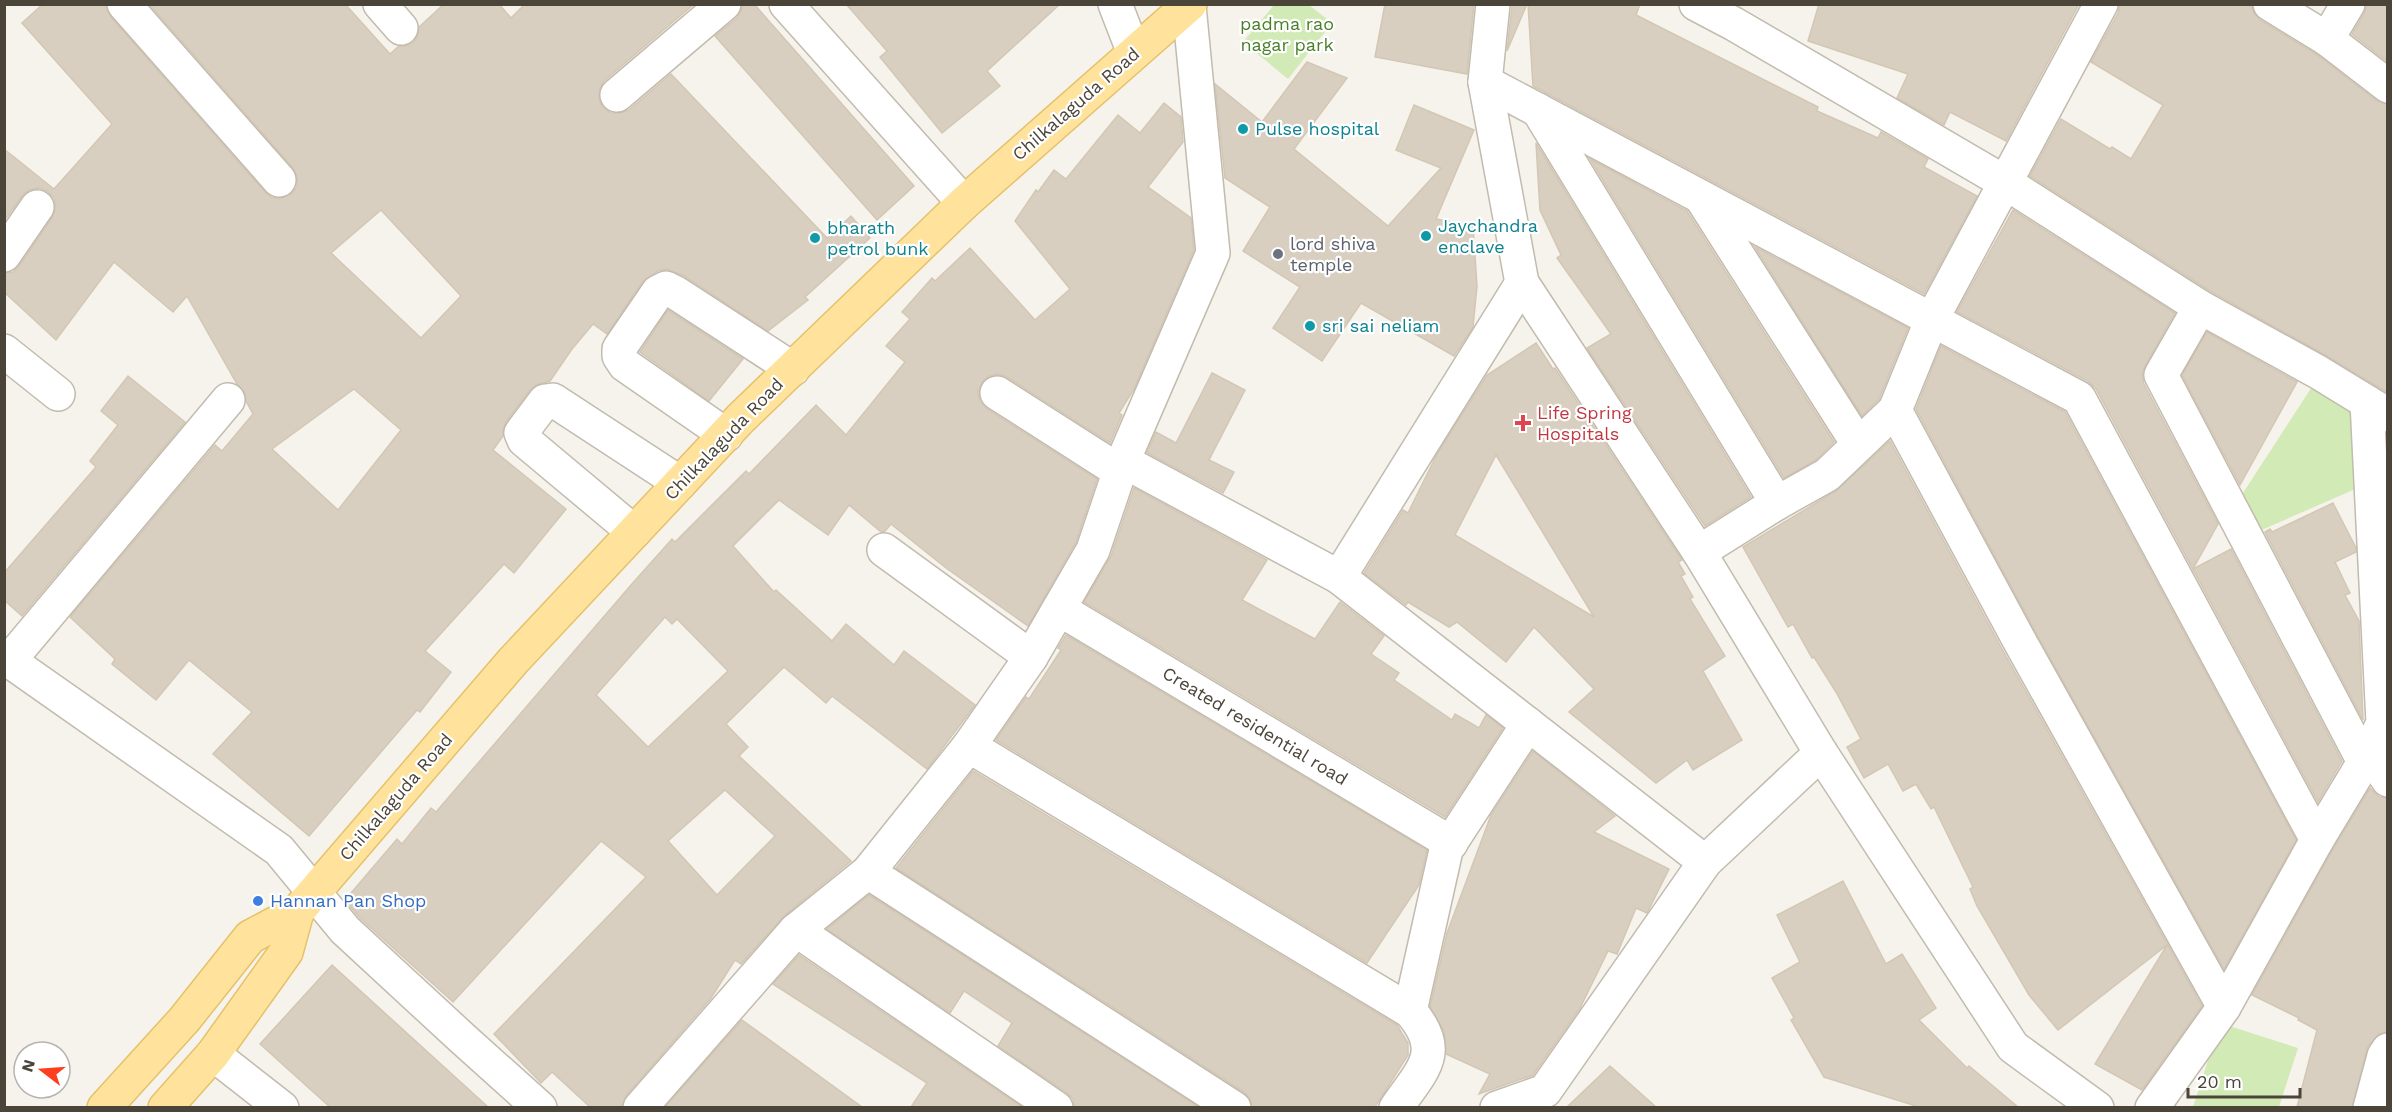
<svg xmlns="http://www.w3.org/2000/svg" width="2392" height="1112" font-family="'Work Sans',sans-serif">
<style>
.green{fill:#d2eab5}
.building{fill:#d8cfc1;stroke:#d3c7b4;stroke-width:1.5;fill-rule:evenodd}
.lines{fill:none;stroke-linecap:round;stroke-linejoin:round}
.minor-casing{stroke:#c2bbae;stroke-width:36}
.major-casing{stroke:#e6c16a;stroke-width:36}
.minor{stroke:#fff;stroke-width:33}
.major{stroke:#ffe39c;stroke-width:33}
.culture-dot{fill:#0f9aa8;stroke:#fff;stroke-width:2}
.worship-dot{fill:#6b7280;stroke:#fff;stroke-width:2}
.health-dot{fill:#e0444e;stroke:#fff;stroke-width:2}
.shop-dot{fill:#3f7fe0;stroke:#fff;stroke-width:2}
.labels{text-anchor:middle;stroke-width:4.5;stroke-linejoin:round;paint-order:stroke}
.park-label{font-size:18px;fill:#4a7f2a;stroke:#fff}
.street-label{font-size:18px;fill:#4b4439;stroke:#fff}
.culture-label{font-size:18px;fill:#0d838f;stroke:#fff;text-anchor:start}
.worship-label{font-size:18px;fill:#5b616d;stroke:#fff;text-anchor:start}
.health-label{font-size:18px;fill:#be3a42;stroke:#fff;text-anchor:start}
.shop-label{font-size:18px;fill:#366cbe;stroke:#fff;text-anchor:start}
</style>
<rect width="100%" height="100%" fill="#f6f3ec"/>
<g class="green">
<path d="M1274 5H1309L1332 23 1288 79 1243 42Z"/>
<path d="M2317 379 2364 405 2369 483 2257 532 2241 496Z"/>
<path d="M2220 1023 2298 1048 2279 1107H2193Z"/>
</g>
<g class="building">
<path d="M43 4H106L110 16 265 192 272 198H282L291 194 297 187V177L293 168 149 4H345L390 54 399 46H405L414 42 418 35 419 27 444 4H499L511 18 525 4H694L604 81 600 88 599 98 602 107 611 113H621L629 110 671 74 827 238 851 216 870 238 805 297 808 300 768 331 684 276 667 269 658 271 643 281 607 334 593 324 572 349 550 381 536 385 530 390 506 422 503 430V436L493 450 566 509 514 573 504 564 425 651 451 672 420 712 417 710 309 836 213 754 252 712 189 660 156 700 112 664 115 659 70 617 215 445 222 451 253 414 246 401 245 393 237 384 187 296 173 312 114 262 56 340 4 292V273L13 272 19 266 52 218 56 208 54 198 47 191 39 188 29 190 22 196 4 221V149L54 189 112 124 22 23ZM381 210 461 296 421 338 331 253ZM354 389 401 430 338 510 272 449Z"/>
<path d="M742 4H754L914 186 877 220 715 36 737 18 741 11Z"/>
<path d="M846 4H1060L987 71 1000 86 942 133 880 57 887 51Z"/>
<path d="M1385 4H1474L1467 74 1375 57Z"/>
<path d="M1512 4H1527L1507 51 1512 6Z"/>
<path d="M1528 4H1640L1636 15 1818 107 1817 111 1878 138 1881 132 1928 159 1924 167 1977 196 1924 294 1533 86Z"/>
<path d="M1819 4H2079L2006 141 1950 112 1944 125 1897 98 1908 74 1808 41Z"/>
<path d="M2120 4H2251L2254 13 2260 20 2316 54 2377 101 2388 104V393L2327 356 2210 291 2030 176 2061 119 2110 149 2112 147 2131 159 2163 105 2091 62 2118 13Z"/>
<path d="M2367 4H2388V62L2352 34 2364 14Z"/>
<path d="M1307 62 1347 78 1294 149 1388 226 1441 168 1396 150 1414 105 1474 130 1436 219 1473 226 1477 286 1473 327 1454 356 1361 303 1322 361 1273 328 1300 287 1243 251 1270 207 1225 178 1215 84 1262 122Z"/>
<path d="M1164 103 1181 117 1183 142 1148 187 1191 218 1194 250 1134 389 1119 413 1122 415 1110 443 1007 377 998 374 989 376 982 382 978 392 980 401 987 409 1097 479 1076 542 1028 626 946 568 891 524 885 531 881 532 849 505 828 535 779 500 733 546 774 592 776 590 832 641 846 624 894 665 904 651 975 705 927 769 832 696 826 703 784 667 726 724 748 747 739 756 851 861 784 916 741 964 735 960 711 998 626 1096 622 1107H590L552 1072 541 1083 494 1034 646 877 601 841 453 1002 359 917 345 900 397 839 402 844 431 808 436 812 631 585 672 539 675 542 746 471 749 474 816 405 846 435 905 362 886 346 910 319 902 312 932 278 935 281 970 248 1035 320 1070 289 1015 221 1036 190 1038 192 1054 170 1066 179 1118 115 1140 133ZM665 617 672 624 677 619 728 671 648 747 596 695ZM725 790 775 836 717 895 668 841Z"/>
<path d="M1536 143 1751 497 1705 526 1587 348 1611 334 1557 258 1561 255 1540 210Z"/>
<path d="M1590 159 1687 211 1834 442 1816 460 1784 478Z"/>
<path d="M2013 210 2175 313 2145 366 2142 375 2144 384 2218 524 2193 569 2231 549 2342 761 2318 802 2096 389 2088 381 1957 312Z"/>
<path d="M1755 247 1908 328 1879 399 1862 416Z"/>
<path d="M668 310 743 359 709 401 640 352Z"/>
<path d="M2207 332 2297 382 2240 485 2182 375Z"/>
<path d="M1536 343 1553 369 1555 368 1682 560 1678 562 1685 574 1681 576 1693 597 1690 599 1725 656 1703 671 1742 740 1693 770 1687 760 1656 783 1569 712 1594 689 1534 627 1506 662 1457 622 1449 627 1408 602 1406 605 1364 573 1403 510 1408 513 1437 454 1487 375ZM1496 455 1594 617 1455 535Z"/>
<path d="M1941 346 2065 412 2296 840 2224 969 2035 631 1916 409Z"/>
<path d="M1212 373 1245 390 1209 460 1234 472 1223 493 1147 453 1156 432 1176 443Z"/>
<path d="M128 376 185 422 22 616 4 600V573L96 467 90 461 118 425 101 411Z"/>
<path d="M1890 441 2002 649 2202 1006 2142 1090 2095 1064 2167 945 2058 1030 2029 995 1977 906 1970 889 1973 887 1934 807 1931 809 1916 784 1903 791 1888 764 1864 778 1847 747 1861 739 1836 692 1814 657 1812 658 1793 624 1788 627 1743 547 1836 491Z"/>
<path d="M1134 488 1267 560 1242 600 1315 639 1340 602 1384 636 1371 654 1399 673 1394 680 1452 720 1455 714 1479 728 1486 715 1503 728 1445 817 1084 602 1111 556Z"/>
<path d="M2333 503 2356 548V552L2335 562 2350 593 2345 595 2359 621 2363 720 2265 532 2270 529 2272 532Z"/>
<path d="M1066 635 1427 850 1419 885 1367 963 996 740 1026 697 1029 699 1061 650 1058 648Z"/>
<path d="M1533 751 1615 816 1594 832 1669 869 1647 913 1636 908 1617 954 1608 951 1580 1008 1533 1075 1479 1094 1490 1074 1446 1054 1444 1031 1430 1007 1447 933 1491 815Z"/>
<path d="M973 771 1397 1025 1408 1043V1055L1375 1107H1252L1250 1099 1244 1092 896 868Z"/>
<path d="M2370 788 2379 797 2388 798V1032L2379 1034 2368 1046 2352 1107H2297L2317 1030 2298 1020 2299 1018 2252 995 2333 849Z"/>
<path d="M1843 881 1886 964 1902 954 1936 1008 1919 1020 1967 1068 1969 1066 2018 1107H1919L1824 1077 1791 1020 1794 1018 1772 978 1800 962 1777 915Z"/>
<path d="M869 895 1199 1107H1074L1073 1099 1067 1093 998 1046 1012 1023 964 991 950 1013 827 929Z"/>
<path d="M799 955 1022 1107H911L927 1083 773 984Z"/>
<path d="M332 965 488 1107H330L260 1044Z"/>
<path d="M742 1020 862 1107H665Z"/>
<path d="M1610 1066 1656 1107H1567Z"/>
</g>
<g class="lines">
<g class="minor-casing">
<g id="minor">
<path d="M124 4 279 180"/>
<path d="M380 4 401 28"/>
<path d="M786 4 964 203"/>
<path d="M1115 4 1134 53"/>
<path d="M1493 4 1485 82 1522 283 1699 552 1821 753 2013 1047 2097 1108"/>
<path d="M1696 4 1734 24 2006 183 2200 307 2318 372 2388 415"/>
<path d="M2101 4 1932 319 1895 410 2019 640 2224 1007"/>
<path d="M2270 4 2327 39 2388 86"/>
<path d="M2327 39 2348 4"/>
<path d="M1485 82 2079 398 2317 840"/>
<path d="M617 95 724 4"/>
<path d="M1538 110 1777 503"/>
<path d="M1702 199 1858 444"/>
<path d="M4 255 37 207"/>
<path d="M2200 307 2161 375 2364 762"/>
<path d="M4 351 58 394"/>
<path d="M997 393 1119 471"/>
<path d="M726 435 625 365 619 356V349L658 292 666 288 676 293 793 369"/>
<path d="M1123 461 1339 577 1705 862"/>
<path d="M634 532 524 440 521 433 545 401 553 400 680 483"/>
<path d="M884 550 1031 657"/>
<path d="M1699 552 1777 503 1827 475 1895 410"/>
<path d="M1339 577 1522 283"/>
<path d="M1059 609 1451 843"/>
<path d="M4 657 279 850 345 930 462 1038 540 1108"/>
<path d="M9 661 228 400"/>
<path d="M969 746 1410 1011C1446 1052 1422 1070 1396 1108"/>
<path d="M2369 752 2388 780"/>
<path d="M868 872 1234 1108"/>
<path d="M796 930 1056 1108"/>
<path d="M1410 1011 1446 850 1528 724"/>
<path d="M213 1054 282 1108"/>
<path d="M640 1108 796 930 868 872 969 746 1031 657 1093 550 1123 461 1213 253 1189 6"/>
<path d="M1497 1108 1545 1091 1705 862 1821 753"/>
<path d="M2152 1108 2224 1007 2317 840 2364 762 2383 723 2367 402"/>
<path d="M2370 1108 2384 1056 2388 1050"/>
</g>
</g>
<g class="major-casing">
<g id="major">
<path d="M104 1108 184 1020 250 937 297 912 513 661 740 419 964 203 1190 4"/>
<path d="M165 1108 213 1054 286 952 297 912"/>
</g>
</g>
<use href="#minor" class="minor"/>
<use href="#major" class="major"/>
</g>
<g class="culture-dot">
<circle cx="1243" cy="129" r="6"/>
<circle cx="1426" cy="236" r="6"/>
<circle cx="815" cy="238" r="6"/>
<circle cx="1310" cy="326" r="6"/>
</g>
<circle class="worship-dot" cx="1278" cy="254" r="6"/>
<path class="health-dot" d="M1520 414h6v6h6v6h-6v6h-6v-6h-6v-6h6z"/>
<circle class="shop-dot" cx="258" cy="901" r="6"/>
<g class="labels">
<g class="park-label">
<text x="1287" y="30">padma rao<tspan x="1287" dy="21">nagar park</tspan></text>
</g>
<g class="street-label">
<text transform="translate(1076 104) rotate(-41)" y="6">Chilkalaguda Road</text>
<text transform="translate(724 439) rotate(-46)" y="6">Chilkalaguda Road</text>
<text transform="translate(1255 726) rotate(31)" y="6">Created residential road</text>
<text transform="translate(396 797) rotate(-49)" y="6">Chilkalaguda Road</text>
</g>
<g class="culture-label">
<text x="1255" y="135">Pulse hospital</text>
<text x="1438" y="232">Jaychandra<tspan x="1438" dy="21">enclave</tspan></text>
<text x="827" y="234">bharath<tspan x="827" dy="21">petrol bunk</tspan></text>
<text x="1322" y="332">sri sai neliam</text>
</g>
<g class="worship-label">
<text x="1290" y="250">lord shiva<tspan x="1290" dy="21">temple</tspan></text>
</g>
<g class="health-label">
<text x="1537" y="419">Life Spring<tspan x="1537" dy="21">Hospitals</tspan></text>
</g>
<g class="shop-label">
<text x="270" y="907">Hannan Pan Shop</text>
</g>
</g>
<rect width="2392" height="1112" fill="none" stroke="#4b4439" stroke-width="12"/>
<g transform="translate(42 1070) rotate(287)"><circle r="28" fill="#ffffff" stroke="#b7b4b0" stroke-width="1.5"/>
<path d="M0-4.5L10 22L0 15L-10 22Z" fill="#fc3f1d"/>
<text y="-9" font-size="16" font-weight="bold" text-anchor="middle" fill="#4b4439">N</text>
</g>
<path d="M2188 1088v9h112v-9" fill="none" stroke="#4b4439" stroke-width="3"/>
<text x="2197" y="1088" font-size="18" fill="#4b4439" stroke="#ffffff" stroke-width="4.5" paint-order="stroke">20 m</text>
</svg>
